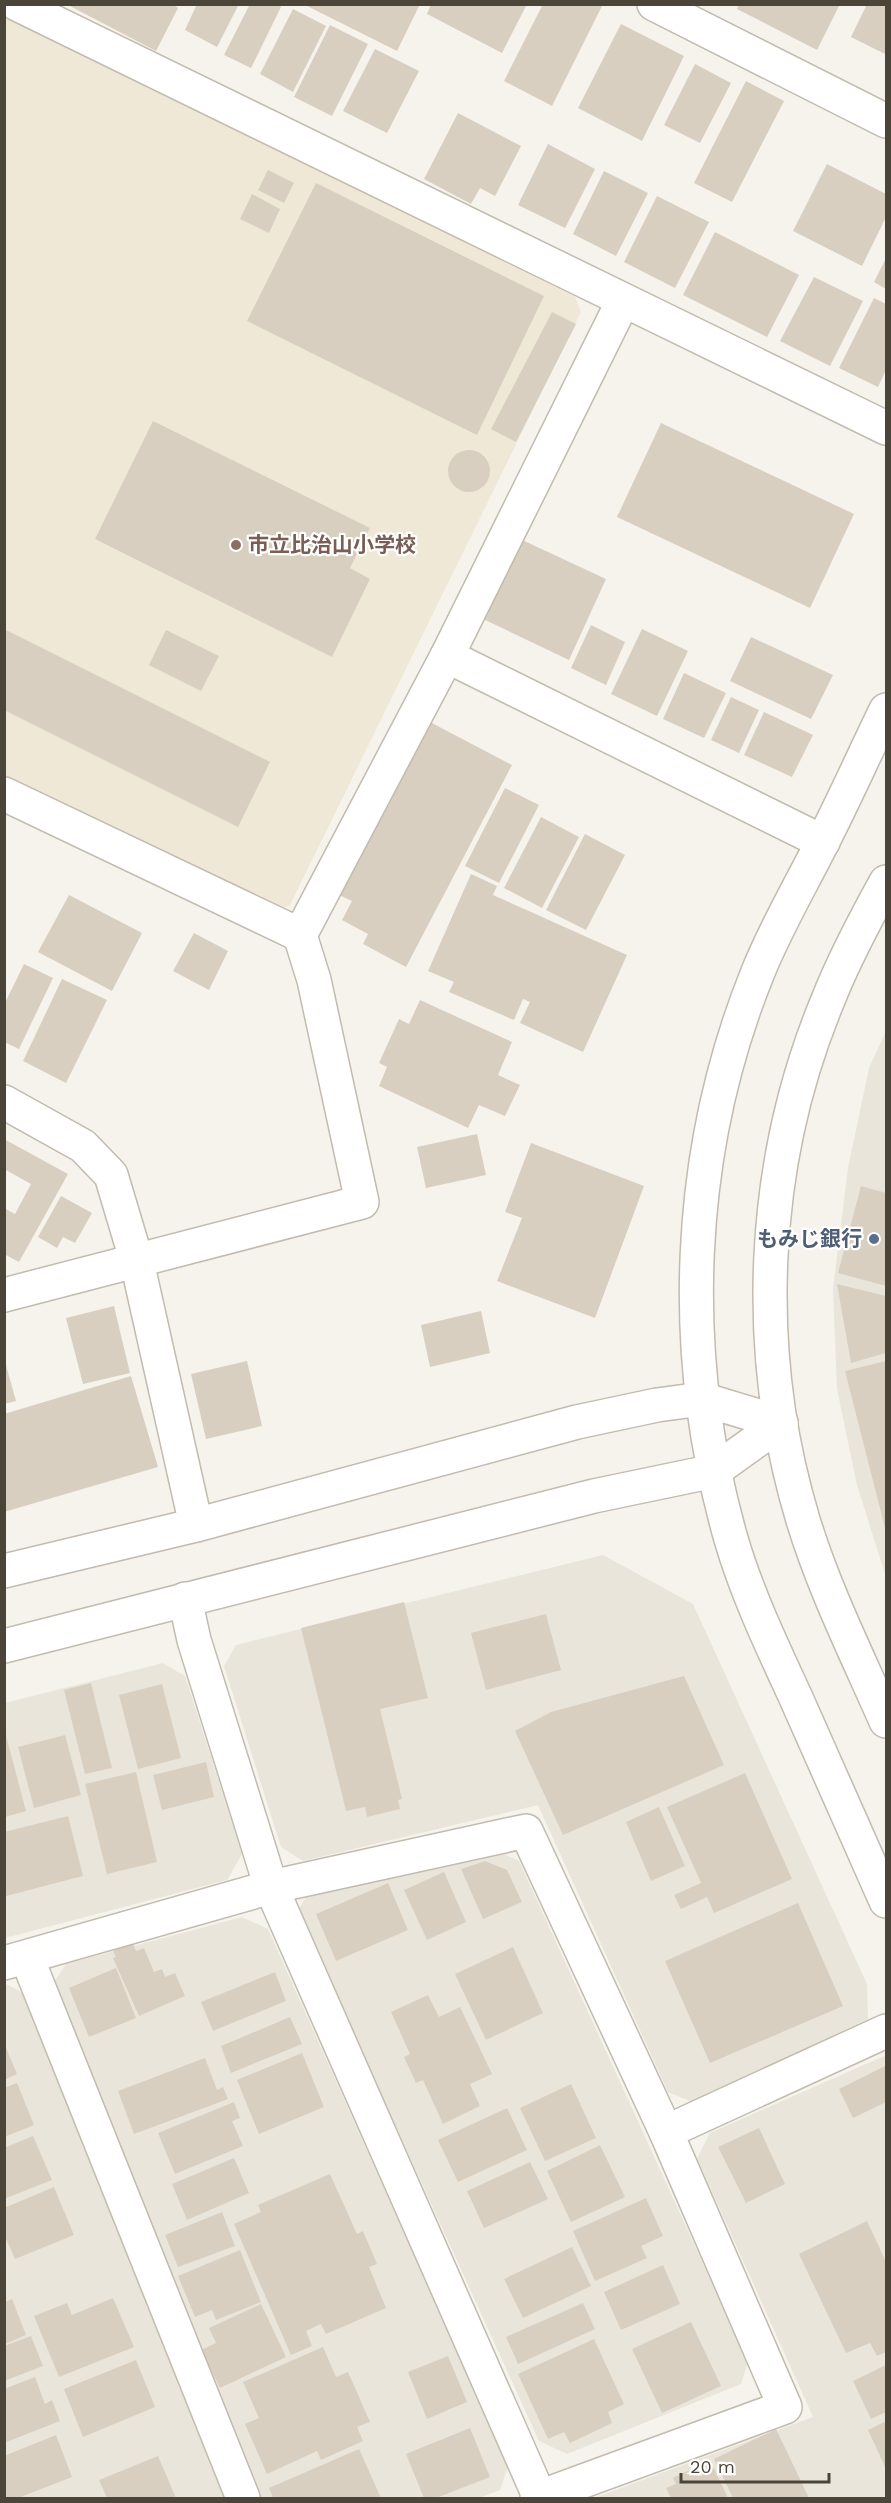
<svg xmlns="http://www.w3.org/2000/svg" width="891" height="2503" font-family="'Work Sans','Noto Sans JP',sans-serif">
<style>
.residential{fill:#eae5da}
.education{fill:#efe8d6}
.building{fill:#d8cfc1}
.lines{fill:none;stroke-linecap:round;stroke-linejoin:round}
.minor-casing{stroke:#c2bbae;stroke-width:36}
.minor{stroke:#fff;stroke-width:33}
.education-dot{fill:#8d6e63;stroke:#fff;stroke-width:2}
.service-dot{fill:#5c6f8a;stroke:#fff;stroke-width:2}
.labels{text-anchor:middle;stroke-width:4.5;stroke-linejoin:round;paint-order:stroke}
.education-label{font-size:21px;font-weight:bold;fill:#785e54;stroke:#fff;text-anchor:start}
.service-label{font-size:21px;font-weight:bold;fill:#4e5e75;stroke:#fff;text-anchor:end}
</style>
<rect width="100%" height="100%" fill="#f6f3ec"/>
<g class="residential">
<path d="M886 1031V1577L857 1485 837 1389 833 1289 848 1168 869 1068Z"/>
<path d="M603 1555 693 1604 867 1984 868 2019 692 2102 668 2092 538 1805 303 1861 281 1847 224 1666 236 1645Z"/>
<path d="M163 1663 185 1676 242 1854 227 1880 5 1938V1703Z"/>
<path d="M492 1848 519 1861 748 2362 741 2384 567 2454 539 2441 298 1911 311 1888Z"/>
<path d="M242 1917 268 1929 508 2466 500 2490 479 2498H260L52 1985 66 1964Z"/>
<path d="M4 1983 23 1993 228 2498H5Z"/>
<path d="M884 2056 886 2058V2498H594L813 2417 697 2158 710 2133Z"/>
</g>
<path class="education" d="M4 12 575 297 581 312 290 905 274 912 5 778Z"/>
<g class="building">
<path d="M66 4H172L178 8 156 51Z"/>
<path d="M197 4H239L217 47 185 30Z"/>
<path d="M250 4H276L281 7 251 68 224 55Z"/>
<path d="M303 4H420L397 51Z"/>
<path d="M431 4H527L502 53 427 14Z"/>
<path d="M543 4H603L552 106 504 81Z"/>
<path d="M739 4H840L817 50 737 9Z"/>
<path d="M867 4H886L885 54 851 37Z"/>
<path d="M293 9 326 26 293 92 260 74Z"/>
<path d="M621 24 684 56 642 141 578 108Z"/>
<path d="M330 25 368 44 332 116 294 97Z"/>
<path d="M375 49 419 71 387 133 343 111Z"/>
<path d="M695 64 731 83 700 143 664 125Z"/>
<path d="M746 81 784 101 732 202 694 183Z"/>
<path d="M458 113 521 146 495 196 480 188 471 204 424 179Z"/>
<path d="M548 144 595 169 565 228 518 205Z"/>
<path d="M827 164 886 194V217L862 266 793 231Z"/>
<path d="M268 170 294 183 284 203 258 190Z"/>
<path d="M604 171 648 193 616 256 573 234Z"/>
<path d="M316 183 544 296 477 435 247 321Z"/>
<path d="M252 194 280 209 269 233 240 219Z"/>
<path d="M657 196 709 222 675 288 624 262Z"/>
<path d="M715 232 799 275 767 337 683 295Z"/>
<path d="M886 258V289L874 282Z"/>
<path d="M814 277 863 301 830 366 780 341Z"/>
<path d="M874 298 886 304V370L878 387 839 368Z"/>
<path d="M552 312 576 324 516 442 491 429Z"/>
<path d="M153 421 370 528 350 568 370 579 332 657 95 539Z"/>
<path d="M661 423 854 514 810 608 617 517Z"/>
<circle cx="469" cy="471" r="21"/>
<path d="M518 538 606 579 569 660 481 618Z"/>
<path d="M591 625 625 642 606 685 571 668Z"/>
<path d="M4 629 270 762 238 827 4 710Z"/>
<path d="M642 629 688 651 657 716 611 694Z"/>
<path d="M166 630 219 656 201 691 149 665Z"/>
<path d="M751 637 833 675 811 719 730 681Z"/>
<path d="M684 673 726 693 704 738 663 719Z"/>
<path d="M731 697 759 710 739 753 711 740Z"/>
<path d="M764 712 813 735 792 777 744 755Z"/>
<path d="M430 722 512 765 406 967 363 944 368 934 342 920 352 901 339 895Z"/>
<path d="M505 788 539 805 499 883 465 866Z"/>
<path d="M541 817 579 837 542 908 504 888Z"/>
<path d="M585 834 625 855 586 930 546 910Z"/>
<path d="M471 874 497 886 493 895 627 955 583 1052 520 1023 530 1002 523 999 514 1020 449 992 454 982 428 971Z"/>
<path d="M69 895 142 933 112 991 38 952Z"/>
<path d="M194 933 228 951 209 990 173 971Z"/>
<path d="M24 964 53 978 19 1049 4 1042V1005Z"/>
<path d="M62 979 107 1000 66 1083 23 1061Z"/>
<path d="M420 1000 512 1042 498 1075 520 1085 505 1116 479 1105 468 1128 379 1086 387 1067 379 1063 399 1019 409 1024Z"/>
<path d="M477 1134 486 1175 426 1188 417 1147Z"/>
<path d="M4 1139 68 1174 19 1262 4 1254V1208L15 1214 31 1184 4 1169Z"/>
<path d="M531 1143 644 1186 595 1318 497 1281 522 1218 505 1212Z"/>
<path d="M861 1186 886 1193V1286L838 1273Z"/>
<path d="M61 1196 92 1213 75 1243 63 1237 57 1248 38 1237Z"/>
<path d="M837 1284 886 1296V1353L851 1363Z"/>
<path d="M114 1306 130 1373 83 1384 66 1318Z"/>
<path d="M481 1311 490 1353 430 1367 421 1325Z"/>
<path d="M4 1358 16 1401 4 1404Z"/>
<path d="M247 1361 262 1426 206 1439 191 1374Z"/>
<path d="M886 1361V1532L845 1371Z"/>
<path d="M131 1376 158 1467 4 1512V1414Z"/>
<path d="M404 1602 428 1698 380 1709 402 1799 398 1800 400 1809 367 1817 365 1807 346 1811 301 1628Z"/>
<path d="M546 1614 561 1670 486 1690 471 1633Z"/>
<path d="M684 1676 724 1765 563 1835 515 1731 551 1712Z"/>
<path d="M91 1683 112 1768 85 1774 64 1690Z"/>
<path d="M162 1684 181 1758 138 1769 119 1695Z"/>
<path d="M5 1732 26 1811 5 1817Z"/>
<path d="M65 1735 81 1795 34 1808 18 1747Z"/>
<path d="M206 1762 214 1797 162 1810 153 1775Z"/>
<path d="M136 1772 157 1862 107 1874 85 1784Z"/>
<path d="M745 1773 792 1879 714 1913 707 1897 681 1909 674 1895 701 1883 667 1807Z"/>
<path d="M659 1807 685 1866 651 1881 626 1822Z"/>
<path d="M68 1816 83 1876 6 1896 4 1832Z"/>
<path d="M485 1861 507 1870 522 1902 483 1919 461 1869Z"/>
<path d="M444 1872 466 1922 427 1940 404 1890Z"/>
<path d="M388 1883 408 1930 336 1961 316 1914Z"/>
<path d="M798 1903 843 2006 710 2063 665 1961Z"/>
<path d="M132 1942 136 1951 144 1948 154 1972 162 1969 165 1977 175 1973 185 1996 139 2016 113 1958 116 1957 113 1951Z"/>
<path d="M513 1947 543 2013 486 2040 455 1974Z"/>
<path d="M116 1968 136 2018 89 2037 69 1988Z"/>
<path d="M275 1972 286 2001 213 2031 201 2002Z"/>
<path d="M428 1995 439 2017 460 2007 492 2074 470 2084 480 2106 443 2124 423 2080 416 2083 404 2057 410 2054 391 2012Z"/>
<path d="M290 2017 302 2044 231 2073 221 2046Z"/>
<path d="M4 2043 17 2074 4 2080Z"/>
<path d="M302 2053 324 2107 259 2134 237 2080Z"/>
<path d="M205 2058 217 2090 223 2087 228 2099 134 2134 118 2091Z"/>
<path d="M885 2066 886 2102 853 2118 839 2089Z"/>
<path d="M17 2083 34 2125 4 2137V2088Z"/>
<path d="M571 2084 596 2138 545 2161 520 2108Z"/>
<path d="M234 2102 240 2118 232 2121 243 2146 175 2174 158 2133Z"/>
<path d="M507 2108 527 2150 458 2182 438 2140Z"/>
<path d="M759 2128 785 2184 746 2203 718 2147Z"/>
<path d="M33 2136 52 2180 4 2199V2148Z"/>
<path d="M600 2145 625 2197 571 2222 547 2171Z"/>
<path d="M234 2158 249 2193 187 2220 172 2184Z"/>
<path d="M530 2162 548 2199 484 2228 467 2191Z"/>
<path d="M330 2174 357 2234 363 2231 377 2264 369 2267 386 2308 326 2334 321 2324 306 2331 312 2346 291 2355 234 2224 261 2212 258 2205Z"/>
<path d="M54 2187 74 2235 15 2259 4 2234V2208Z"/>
<path d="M646 2198 663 2236 641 2246 647 2258 595 2281 573 2231Z"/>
<path d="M222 2212 235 2246 178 2267 165 2235Z"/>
<path d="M867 2221 886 2262V2352L877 2356 870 2343 846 2353 799 2254Z"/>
<path d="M572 2247 591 2286 523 2318 504 2279Z"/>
<path d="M240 2250 261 2302 216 2320 212 2310 195 2317 178 2276Z"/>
<path d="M663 2265 680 2304 621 2330 604 2292Z"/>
<path d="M113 2298 134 2347 59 2377 34 2316 67 2303 72 2315Z"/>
<path d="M12 2299 26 2335 5 2344V2302Z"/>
<path d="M583 2303 595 2329 518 2364 506 2337Z"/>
<path d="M261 2304 286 2357 220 2388 201 2350 216 2343 209 2328Z"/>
<path d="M691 2322 721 2386 662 2413 632 2349Z"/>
<path d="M31 2336 43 2366 4 2381V2346Z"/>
<path d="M594 2339 624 2404 608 2412 612 2423 570 2443 564 2432 548 2439 518 2374Z"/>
<path d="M323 2347 336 2377 348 2372 370 2422 357 2427 363 2441 321 2460 317 2451 267 2474 245 2424 259 2418 243 2382Z"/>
<path d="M448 2356 467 2402 427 2419 408 2372Z"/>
<path d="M136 2360 155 2407 83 2437 64 2389Z"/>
<path d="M886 2365V2412L871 2419 853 2381Z"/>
<path d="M35 2377 45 2404 52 2400 60 2421 4 2443V2389Z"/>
<path d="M886 2421V2469L868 2430Z"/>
<path d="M470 2428 490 2477 436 2498H424L406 2454Z"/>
<path d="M776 2429 809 2498H733L714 2459Z"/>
<path d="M56 2435 72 2477 18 2498H4V2456Z"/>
<path d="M359 2449 381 2498H273L269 2488Z"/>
<path d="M158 2456 176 2498H107L99 2480Z"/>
<path d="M710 2460 728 2498H671L666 2488 676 2484 673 2478Z"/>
</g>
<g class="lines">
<g class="minor-casing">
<g id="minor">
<path d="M17 4 886 428"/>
<path d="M654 4 886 121"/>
<path d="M447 656 823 842"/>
<path d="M886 710C865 753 845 798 823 841 801 885 776 927 758 972 685 1152 678 1354 731 1539 747 1594 772 1646 796 1698 826 1766 856 1834 886 1901"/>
<path d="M4 794 300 935"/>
<path d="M886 882C865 920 844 959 828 1000 760 1163 752 1351 803 1520 824 1589 857 1655 886 1721"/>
<path d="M4 1102 83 1146 111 1175 137 1262 196 1525"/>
<path d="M4 1295 362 1202 314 980 300 935 447 656 623 301"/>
<path d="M4 1571 196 1525 577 1422 657 1405 702 1399 781 1423"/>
<path d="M185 1599 194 1640 271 1887 540 2498"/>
<path d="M4 1646 594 1496 714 1471 781 1423"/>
<path d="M27 1958 243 2498"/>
<path d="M4 1963 271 1887 526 1831 666 2132 785 2407 537 2498"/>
<path d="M666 2132 886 2031"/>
</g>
</g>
<use href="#minor" class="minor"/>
</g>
<circle class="education-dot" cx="236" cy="545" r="6"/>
<circle class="service-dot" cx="874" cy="1239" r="6"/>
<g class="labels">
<g class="education-label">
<text x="248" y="552">市立比治山小学校</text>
</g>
<g class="service-label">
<text x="862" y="1246">もみじ銀行</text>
</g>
</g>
<rect width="891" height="2503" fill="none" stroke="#4b4439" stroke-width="12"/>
<path d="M681 2473v9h148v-9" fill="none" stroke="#4b4439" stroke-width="3"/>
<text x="690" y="2473" font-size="18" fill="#4b4439" stroke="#ffffff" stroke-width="4.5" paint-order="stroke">20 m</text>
</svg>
